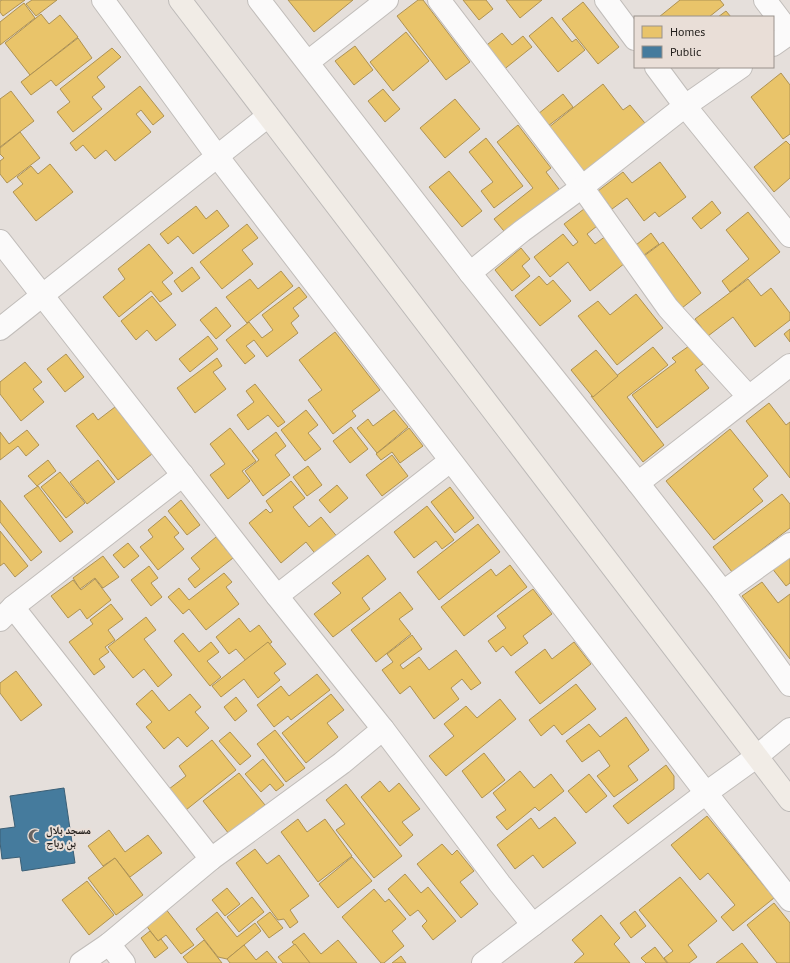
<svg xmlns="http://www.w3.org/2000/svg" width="790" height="963" font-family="'PT Sans','Noto Naskh Arabic',sans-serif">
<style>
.homes{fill:#e9c46a;stroke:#ae9253}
.public{fill:#457b9d;stroke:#3b5f76}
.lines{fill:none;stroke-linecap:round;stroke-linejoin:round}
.minor-casing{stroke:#c1bdba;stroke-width:24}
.primary-casing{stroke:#bdbab8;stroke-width:24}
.minor{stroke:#fbfafa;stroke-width:22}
.primary{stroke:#f1ece6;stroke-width:22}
.labels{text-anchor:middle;stroke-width:4;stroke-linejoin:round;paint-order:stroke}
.poi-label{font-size:11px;font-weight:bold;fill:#231f1c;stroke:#e9ded7;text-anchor:start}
</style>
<rect width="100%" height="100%" fill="#e5dfdb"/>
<g class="homes">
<path d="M2 0H25L3 16 0 12V1Z"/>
<path d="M32 0H57L36 16 26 4Z"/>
<path d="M288 0H353L314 32Z"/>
<path d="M418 0H423L470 62 446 80 397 16Z"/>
<path d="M463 0H486L493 9 479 20Z"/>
<path d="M506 0H542L520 18Z"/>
<path d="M680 0H720L724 5 709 17H659Z"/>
<path d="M583 2 619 47 598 64 562 19Z"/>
<path d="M24 3 35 18 0 45V22Z"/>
<path d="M726 11 731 17H718Z"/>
<path d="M41 14 49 24 60 15 78 37 30 75 5 43Z"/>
<path d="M552 17 572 42 576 39 585 50 558 72 529 36Z"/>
<path d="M406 32 429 61 393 91 370 62Z"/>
<path d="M502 33 512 45 523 36 532 47 502 71 483 48Z"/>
<path d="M78 38 92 58 56 86 51 80 31 95 21 82Z"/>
<path d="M355 46 373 70 354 85 335 61Z"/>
<path d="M112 48 121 57 97 77 105 87 92 97 102 109 73 132 57 112 70 102 60 89Z"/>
<path d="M781 73 790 85V134L783 139 751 97Z"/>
<path d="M603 84 623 110 630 105 649 128 586 177 548 128Z"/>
<path d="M140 86 164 116 153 125 141 110 136 114 151 132 115 161 106 150 95 159 83 145 76 151 70 143Z"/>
<path d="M383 89 400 109 385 122 368 101Z"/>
<path d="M11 91 34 121 0 147V99Z"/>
<path d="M563 94 573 107 548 126 538 114Z"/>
<path d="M455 99 480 129 445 158 420 128Z"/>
<path d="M518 125 551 168 546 172 562 193 508 236 494 219 533 188 497 142Z"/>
<path d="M20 132 40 158 7 183 0 174V161L4 158 0 154V148Z"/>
<path d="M486 138 523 186 494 208 481 191 493 182 469 152Z"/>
<path d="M786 141 790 145V178L774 192 754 167Z"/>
<path d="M660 162 686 197 659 217 655 212 644 221 627 198 612 209 598 191 623 172 632 183Z"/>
<path d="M50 164 73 192 36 221 13 192 23 184 17 177 31 166 38 174Z"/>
<path d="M449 171 482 211 462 227 429 187Z"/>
<path d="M712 201 721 213 701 229 692 218Z"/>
<path d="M196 206 206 219 217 210 229 226 193 254 178 236 168 244 160 234Z"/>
<path d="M584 209 597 226 587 234 595 244 610 233 630 259 590 291 568 262 550 277 534 257 563 234 573 246 578 242 564 224Z"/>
<path d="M748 212 780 252 730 292 722 281 749 259 726 230Z"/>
<path d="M247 224 258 238 242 250 253 264 222 289 200 262Z"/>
<path d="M651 233 659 244 644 255 636 245Z"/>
<path d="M663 242 701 293 682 308 644 256Z"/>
<path d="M149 244 173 273 162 282 172 294 160 302 151 291 119 317 103 297 125 279 118 269Z"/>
<path d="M521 248 530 259 522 266 530 276 512 291 495 270Z"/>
<path d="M192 267 200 278 182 292 174 281Z"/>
<path d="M281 271 293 286 247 323 226 297 250 279 258 289Z"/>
<path d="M539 276 547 285 553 280 571 301 540 326 515 296Z"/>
<path d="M748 279 761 296 771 288 790 313V320L755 347 733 317 708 336 695 319Z"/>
<path d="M299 287 307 297 293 308 299 316 291 323 298 333 267 357 254 340 246 346 255 356 245 364 226 340 249 322 262 338 273 330 262 315Z"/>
<path d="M636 294 663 328 617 365 578 316 598 301 610 315Z"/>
<path d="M152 296 176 325 156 341 147 330 136 340 121 321Z"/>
<path d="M216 307 231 326 216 339 200 320Z"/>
<path d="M790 329V342L784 334Z"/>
<path d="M335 332 380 390 352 411 356 416 333 434 308 400 322 390 299 360Z"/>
<path d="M208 336 218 349 190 372 179 359Z"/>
<path d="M689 346 703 364 695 370 709 388 657 428 632 395 676 362 672 358Z"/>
<path d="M653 347 668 365 627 397 664 445 643 462 591 396Z"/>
<path d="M596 350 618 376 593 397 571 370Z"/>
<path d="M66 354 84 377 65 392 47 369Z"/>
<path d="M217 358 222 366 213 372 226 389 195 413 177 388Z"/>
<path d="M25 362 42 382 33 389 44 402 21 421 0 394V382Z"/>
<path d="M255 384 285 422 278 427 268 415 248 430 237 415 254 402 246 391Z"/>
<path d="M769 403 786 425 790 422V478L746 421Z"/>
<path d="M115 407 152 454 118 480 76 426 93 413 98 420Z"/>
<path d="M306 410 318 425 308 433 321 449 305 461 281 430Z"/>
<path d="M394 410 408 427 377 453 357 428 368 419 373 426Z"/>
<path d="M351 427 368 449 350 463 333 441Z"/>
<path d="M230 428 256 461 242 471 250 481 228 499 210 475 225 464 210 444Z"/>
<path d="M409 428 423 446 400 463 392 452 381 460 376 454Z"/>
<path d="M730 429 768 476 753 489 763 501 714 540 666 481Z"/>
<path d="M27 430 39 445 26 456 18 446 0 460V432L9 444Z"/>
<path d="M276 432 286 446 275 455 290 475 263 496 245 471 259 460 252 451Z"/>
<path d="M392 455 408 476 382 496 366 475Z"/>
<path d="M48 460 56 471 37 486 28 476Z"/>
<path d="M98 460 115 482 87 504 70 482Z"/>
<path d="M308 466 322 485 307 496 293 477Z"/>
<path d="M60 472 85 503 66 518 41 487Z"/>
<path d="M291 481 305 498 293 507 309 527 321 517 339 539 317 556 306 542 281 563 249 523 266 509 270 513 273 511 266 501Z"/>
<path d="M337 485 348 498 330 513 319 500Z"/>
<path d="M38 486 73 532 60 542 24 496Z"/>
<path d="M450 487 474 518 455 533 431 502Z"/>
<path d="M782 494 790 504V528L732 572 713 547Z"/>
<path d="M0 500 42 552 31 561 0 522Z"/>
<path d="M181 500 200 525 187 535 168 511Z"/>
<path d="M427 506 454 540 442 549 436 541 414 558 394 532Z"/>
<path d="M165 516 179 533 174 537 184 549 158 570 140 547 153 537 148 530Z"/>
<path d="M478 524 500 552 439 600 417 572Z"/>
<path d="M0 531 28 566 15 577 4 563 0 566Z"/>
<path d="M216 537 233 558 195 588 188 579 200 569 191 558Z"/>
<path d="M128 543 139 556 124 568 113 555Z"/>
<path d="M790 553V583L786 586 771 567Z"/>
<path d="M368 555 386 579 362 598 370 609 333 637 314 614 341 593 332 583Z"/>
<path d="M103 556 119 577 103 588 95 578 80 589 73 578Z"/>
<path d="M510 565 527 587 464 636 441 607 491 569 496 576Z"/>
<path d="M149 566 158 578 151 583 162 597 151 606 131 580Z"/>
<path d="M224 573 232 582 226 587 239 604 206 630 189 609 183 614 168 597 179 588 189 600Z"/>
<path d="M95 579 111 600 87 619 80 609 68 618 51 596 73 580 81 590Z"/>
<path d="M762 582 778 603 790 594V659L742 596Z"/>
<path d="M533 589 552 614 523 636 528 643 511 656 503 646 496 652 488 641 506 628 497 616Z"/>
<path d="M400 592 413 609 399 619 411 634 376 662 351 630Z"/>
<path d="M111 604 123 619 108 630 115 640 105 647 109 652 99 659 105 667 94 675 69 642 93 624 90 620Z"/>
<path d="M146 617 156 630 144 639 172 675 158 687 144 669 133 678 108 647Z"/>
<path d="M239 618 250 632 259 625 272 642 247 662 236 649 229 654 216 637Z"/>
<path d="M183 633 199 652 211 642 219 652 207 661 221 677 210 686 174 641Z"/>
<path d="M412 635 422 649 400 665 403 669 419 657 429 670 456 650 481 683 471 690 462 679 451 688 459 699 434 719 410 686 400 694 382 670 393 662 387 654Z"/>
<path d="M268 642 286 664 274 673 280 680 258 698 244 679 221 697 212 686Z"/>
<path d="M574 642 591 664 540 704 515 672 545 649 552 659Z"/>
<path d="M16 671 42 705 21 721 0 693V683Z"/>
<path d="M317 674 330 690 291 720 288 716 274 727 257 705 281 686 289 696Z"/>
<path d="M576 684 596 709 562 735 554 725 541 736 529 720Z"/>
<path d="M152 690 169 711 190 694 201 707 195 712 209 728 187 747 178 737 164 749 146 727 152 722 136 704Z"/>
<path d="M331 694 344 710 327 723 338 737 306 763 282 733Z"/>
<path d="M236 697 247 711 235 721 224 707Z"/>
<path d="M500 699 516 719 446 776 429 756 454 736 444 724 466 706 477 718Z"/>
<path d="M626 717 649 750 628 766 638 780 614 797 597 776 610 766 599 750 582 762 566 741 589 724 600 737Z"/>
<path d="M275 730 305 768 286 782 257 744Z"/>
<path d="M230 732 251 756 240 765 219 741Z"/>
<path d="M212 740 236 770 186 810 169 789 186 776 179 766Z"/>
<path d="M484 753 505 780 482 798 462 771Z"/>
<path d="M263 759 284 785 276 791 270 784 261 792 245 774Z"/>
<path d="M666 765 674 776V789L628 824 613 806Z"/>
<path d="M520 771 534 788 551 774 564 791 539 811 535 807 507 830 496 817 506 810 493 793Z"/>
<path d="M239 773 265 805 229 834 203 801Z"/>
<path d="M589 774 607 796 586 813 568 791Z"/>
<path d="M380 781 389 792 399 783 420 809 402 822 413 835 400 846 361 797Z"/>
<path d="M346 784 402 856 374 878 336 830 345 824 326 800Z"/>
<path d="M707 816 774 898 733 931 721 917 735 905 708 873 700 880 671 845Z"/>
<path d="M555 817 576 843 543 868 533 855 515 869 497 845 531 818 539 829Z"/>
<path d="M298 819 307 832 325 819 352 856 318 882 281 832Z"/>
<path d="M109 830 125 852 148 835 162 853 130 877 115 858 103 866 88 846Z"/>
<path d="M442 844 452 855 457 850 474 871 460 882 478 904 461 918 417 864Z"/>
<path d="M255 849 267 864 279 855 309 896 290 910 298 922 290 928 284 919 278 920 236 863Z"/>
<path d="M352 857 372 881 338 908 319 884Z"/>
<path d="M115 858 143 895 116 915 88 878Z"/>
<path d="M405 874 421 893 428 887 456 921 433 940 422 926 427 921 418 910 410 916 388 889Z"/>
<path d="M680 877 717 921 688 945 697 957 689 963H668L664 958 673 951 639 910Z"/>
<path d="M87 881 114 915 89 935 62 900Z"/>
<path d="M227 888 240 904 225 916 212 900Z"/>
<path d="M374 889 385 902 389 899 406 919 392 931 404 946 384 963H381L342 917Z"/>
<path d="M252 897 264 912 239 932 227 917Z"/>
<path d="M774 903 790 923V963H777L747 925Z"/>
<path d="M165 908 194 945 181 954 166 935 158 941 145 924Z"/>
<path d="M635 911 646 926 631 938 620 923Z"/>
<path d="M217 912 237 937 255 923 261 931 227 959 218 957 196 929Z"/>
<path d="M270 912 283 928 269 938 257 922Z"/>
<path d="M601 915 620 938 614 944 630 963H574L584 954 572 940Z"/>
<path d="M150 931 158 941 161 939 168 948 155 958 141 938Z"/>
<path d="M304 933 321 954 338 940 357 963H309L292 942Z"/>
<path d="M204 940 222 963H188L183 957Z"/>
<path d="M742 943 758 963H716Z"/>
<path d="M295 944 310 963H283L278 957Z"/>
<path d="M244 945 256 960 267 951 277 963H230L227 959Z"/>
<path d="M655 947 667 963H646L641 958Z"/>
<path d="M401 956 406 963H392Z"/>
</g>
<path class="public" d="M64 788 75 863 22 871 20 857 2 859 0 842V829L15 827 10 796Z"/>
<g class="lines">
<g class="minor-casing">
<g id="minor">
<path d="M103 0 217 156 706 793 790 900"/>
<path d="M259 0 470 273 638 483 723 592 790 685"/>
<path d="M439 0 582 187 668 308 748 396"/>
<path d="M606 0 635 39"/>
<path d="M765 0 790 33"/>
<path d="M773 45 790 33"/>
<path d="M308 62 387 0"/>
<path d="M656 67 685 106 790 236"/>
<path d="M0 241 277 596 383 729 500 884 533 925"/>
<path d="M470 273 522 231 582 187 685 106 741 67"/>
<path d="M0 329 268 116"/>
<path d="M638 483 790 365"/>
<path d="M723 592 790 544"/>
<path d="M277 596 450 461"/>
<path d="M13 607 211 859"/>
<path d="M0 620 13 607 183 475"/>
<path d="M109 944 124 963"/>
<path d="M81 963 109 944 211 859 342 763 383 729"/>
<path d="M483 963 706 793 756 757 790 729"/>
</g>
</g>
<g class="primary-casing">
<path id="primary" d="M180 0 790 800"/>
</g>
<use href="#minor" class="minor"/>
<use href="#primary" class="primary"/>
</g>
<defs>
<g id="mosque-bare" transform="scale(1.08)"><path d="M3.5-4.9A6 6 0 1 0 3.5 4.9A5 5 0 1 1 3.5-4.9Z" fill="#67625f" stroke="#e9ded7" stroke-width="2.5" paint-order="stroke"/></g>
</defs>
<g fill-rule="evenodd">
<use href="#mosque-bare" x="35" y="836"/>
</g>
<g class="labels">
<g class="poi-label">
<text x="46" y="834">مسجد بلال<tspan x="46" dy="13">بن رباح</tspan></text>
</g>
</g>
<rect x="634" y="16" width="140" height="52" fill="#e9ded7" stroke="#9a928c"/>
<rect x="642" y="26" width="20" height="12" fill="#e9c46a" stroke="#9a928c"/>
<text x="670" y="36" font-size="12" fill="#231f1c">Homes</text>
<rect x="642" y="46" width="20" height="12" fill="#457b9d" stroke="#9a928c"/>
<text x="670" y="56" font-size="12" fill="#231f1c">Public</text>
</svg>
